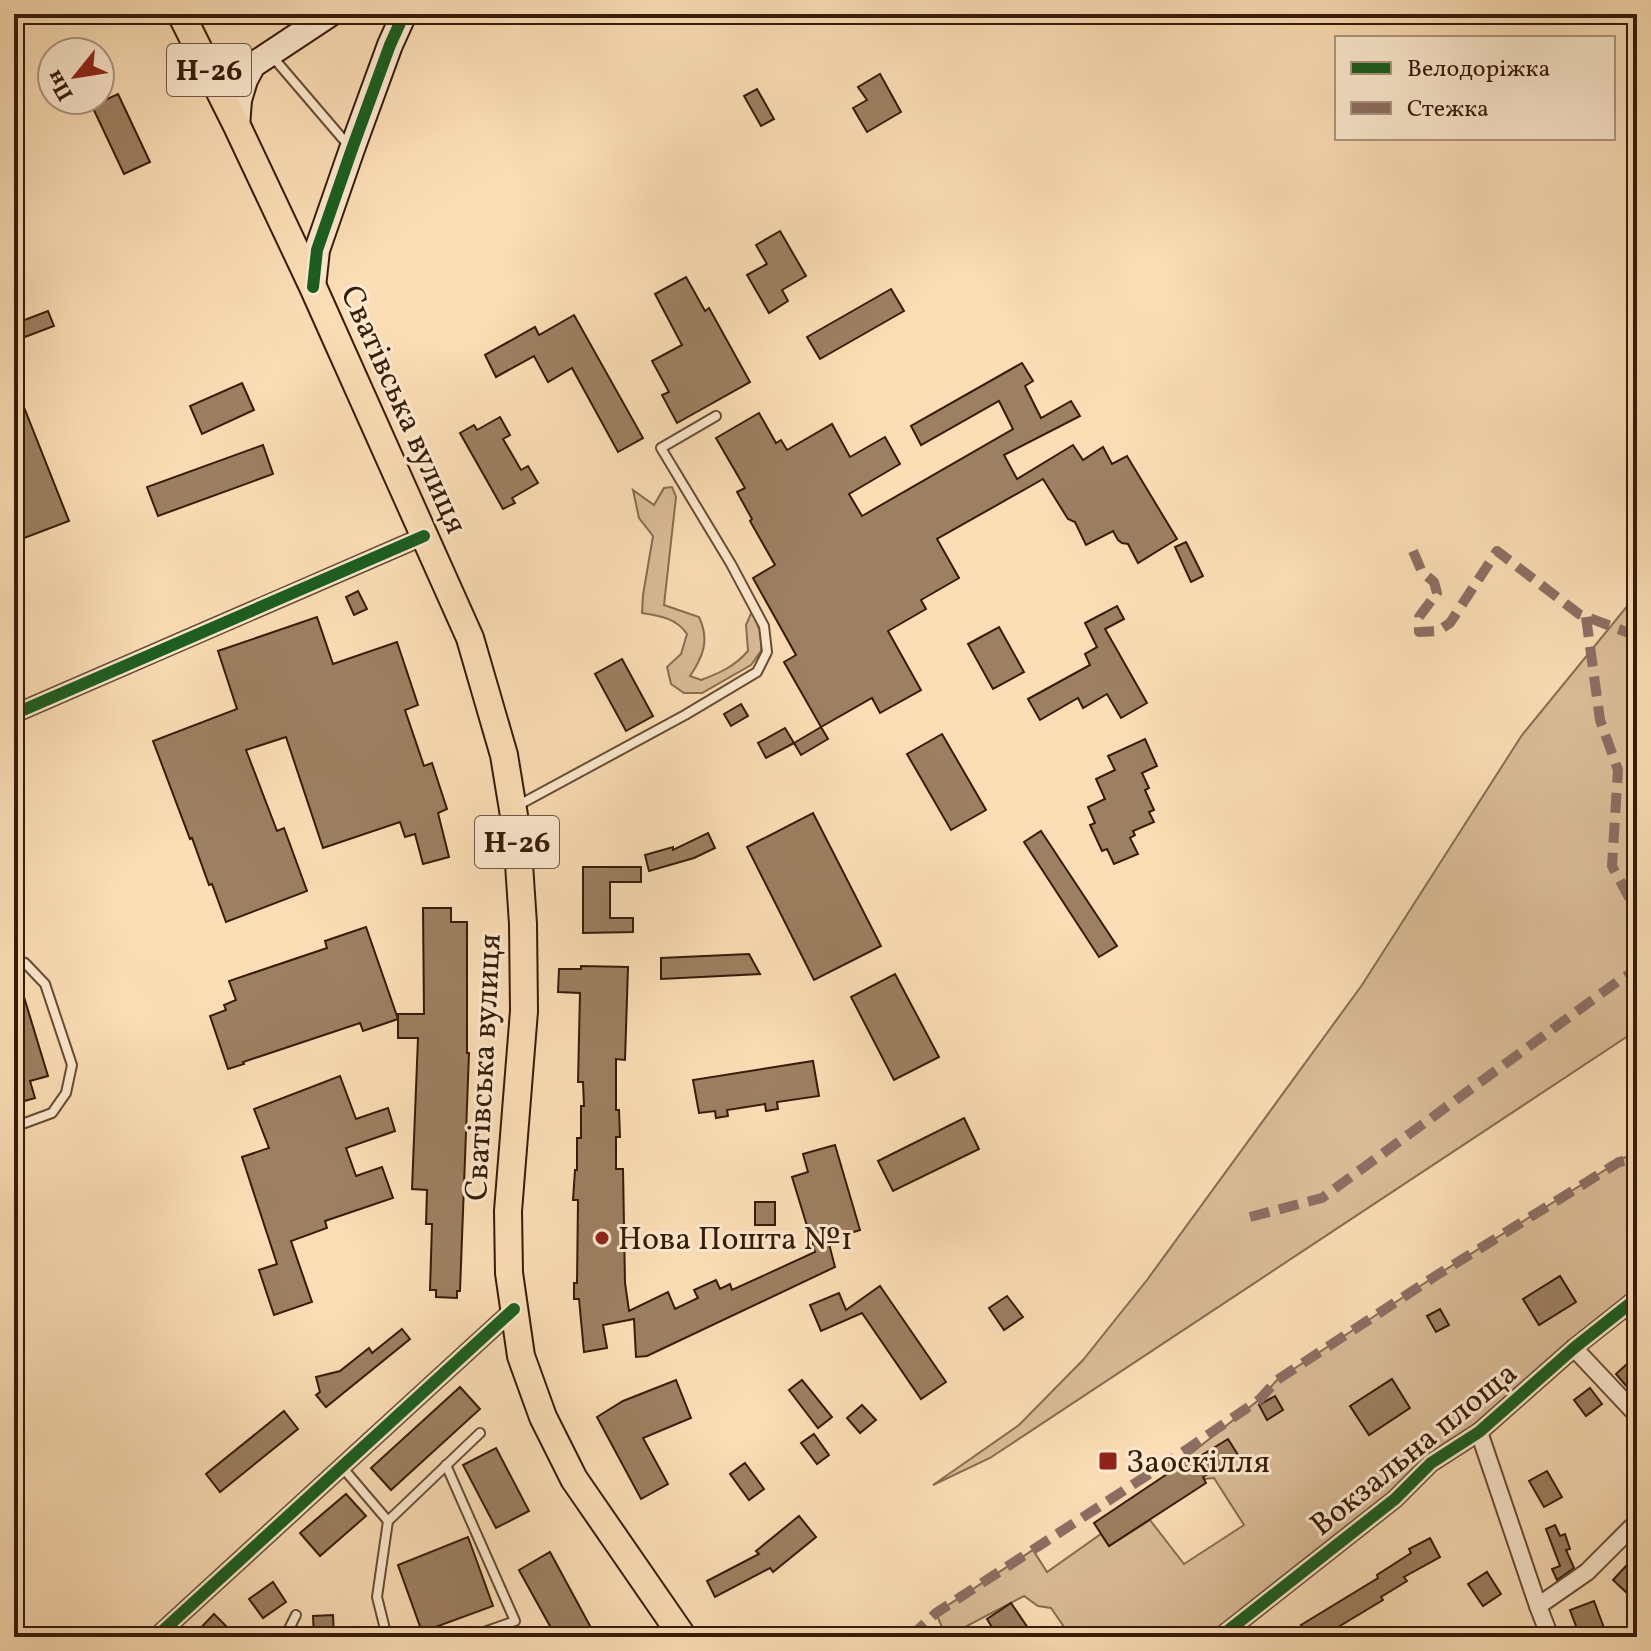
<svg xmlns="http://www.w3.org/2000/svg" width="1651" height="1651" font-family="Vollkorn,serif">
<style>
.green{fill:#dbbd98;stroke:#896c50;stroke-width:2}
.building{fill:#9d8062;stroke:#371b08;stroke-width:2}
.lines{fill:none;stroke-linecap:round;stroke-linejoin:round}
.lane-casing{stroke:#684c34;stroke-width:12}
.street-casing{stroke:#684c34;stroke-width:20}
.secondary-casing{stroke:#371b08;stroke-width:28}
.primary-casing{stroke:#371b08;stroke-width:30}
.lane{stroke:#fdead0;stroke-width:8}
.street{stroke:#fdead0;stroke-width:16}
.secondary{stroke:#fdead0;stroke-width:24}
.primary{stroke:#fcdeb6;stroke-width:26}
.quiet{stroke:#8d6e63;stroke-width:10;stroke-dasharray:20 10;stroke-linecap:butt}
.cycleway-casing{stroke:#fdead0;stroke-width:17}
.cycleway{stroke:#1b5e20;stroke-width:12}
.poi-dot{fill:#8f2418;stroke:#fdead0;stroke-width:3}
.labels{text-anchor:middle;stroke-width:6;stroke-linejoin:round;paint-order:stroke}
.shield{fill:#fdead0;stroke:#725944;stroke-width:2}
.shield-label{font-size:30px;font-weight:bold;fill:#371b08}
.street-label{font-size:32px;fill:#371b08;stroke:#fdead0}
.poi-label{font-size:32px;fill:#371b08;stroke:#fdead0;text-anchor:start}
</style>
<rect width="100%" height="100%" fill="#fcdeb6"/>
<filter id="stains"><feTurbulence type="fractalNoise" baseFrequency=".0025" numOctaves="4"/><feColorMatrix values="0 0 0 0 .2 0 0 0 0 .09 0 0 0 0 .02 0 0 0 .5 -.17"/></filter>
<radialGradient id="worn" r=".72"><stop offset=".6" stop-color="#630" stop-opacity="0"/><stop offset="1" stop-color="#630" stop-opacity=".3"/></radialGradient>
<g class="green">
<path d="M672 487 676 497 664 605 699 617C710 640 703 657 690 676L701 680C720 673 735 666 748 651L746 625 752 611 762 636 761 651 751 665 702 693H684L671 684 667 667 681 654 687 634C676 618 661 616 642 613L643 595 653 536 639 518 633 490 654 505 664 488Z"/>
<path d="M1637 594V1030L990 1458 933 1485 1019 1425 1083 1360 1147 1280 1362 985 1522 735Z"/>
<path d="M1637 1150V1298L1220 1637H1097L1094 1634 1086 1637H1071L1051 1608 1038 1606 1024 1596 946 1637 936 1613 1033 1550 1047 1572 1101 1534 1109 1546 1150 1520 1184 1564 1244 1525 1214 1478 1204 1479 1189 1455 1260 1399 1277 1380 1437 1275Z"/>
</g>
<g class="building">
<path d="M880 74 901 112 867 132 853 108 867 100 858 87Z"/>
<path d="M757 89 774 119 761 126 744 96Z"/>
<path d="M118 94 150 162 124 174 92 106Z"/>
<path d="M780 231 806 276 782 290 788 301 769 313 747 275 767 264 756 245Z"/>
<path d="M686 277 705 311 709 308 750 382 677 423 662 395 669 392 652 361 682 345 655 294Z"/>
<path d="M891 289 904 311 820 359 807 337Z"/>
<path d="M48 311 54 326 25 337 19 322Z"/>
<path d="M574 315 643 438 618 452 572 368 548 382 534 356 496 377 485 355 535 327 539 335Z"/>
<path d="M1022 363 1033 381 1025 386 1041 418 1071 401 1080 416 1004 455 1017 479 1073 445 1083 460 1103 447 1112 464 1127 456 1177 539 1138 563 1128 544 1122 543 1118 540 1113 531 1086 545 1075 522 1068 519 1043 479 937 539 959 578 921 600 926 609 888 631 921 690 880 713 872 698 821 727 784 662 796 655 753 578 775 565 750 521 752 519 737 492 745 488 716 438 759 413 776 443 781 440 787 450 832 424 850 457 885 437 900 464 849 494 862 516 1013 429 999 401 921 445 911 426Z"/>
<path d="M14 382 69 521 19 540 14 528Z"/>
<path d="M242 383 254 410 202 434 190 406Z"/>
<path d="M500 417 510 435 503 439 521 470 528 466 538 483 512 498 515 503 503 509 460 433 474 425 477 430Z"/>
<path d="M263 445 273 474 158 516 147 487Z"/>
<path d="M1186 542 1203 576 1191 582 1175 547Z"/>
<path d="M358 591 367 609 354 615 346 597Z"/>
<path d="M1117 606 1124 619 1105 629 1147 703 1121 718 1107 694 1083 708 1078 698 1040 720 1028 699 1090 665 1085 654 1097 647 1085 623Z"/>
<path d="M317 617 333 664 397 642 418 705 405 710 424 766 432 763 447 809 438 813 449 857 423 864 415 834 405 837 400 822 323 848 286 737 246 750 277 831 284 828 307 891 226 922 212 884 209 885 192 838 190 839 153 741 237 709 218 651Z"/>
<path d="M999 627 1024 672 993 689 968 644Z"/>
<path d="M622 659 653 716 626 731 595 674Z"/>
<path d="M741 704 748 716 731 726 724 714Z"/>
<path d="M821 727 828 739 801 755 794 743Z"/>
<path d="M785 728 794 743 766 758 758 743Z"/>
<path d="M942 734 986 810 951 830 907 754Z"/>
<path d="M1145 739 1157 766 1142 773 1149 788 1145 790 1154 810 1149 812 1154 822 1133 831 1135 835 1130 838 1138 854 1114 864 1107 849 1102 851 1090 825 1095 823 1088 807 1105 799 1096 779 1115 770 1108 756Z"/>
<path d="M813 813 881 946 814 980 747 847Z"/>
<path d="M1041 831 1117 946 1099 957 1024 842Z"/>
<path d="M708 833 715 848 694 858 649 871 645 855 673 847V850Z"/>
<path d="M583 867H641V882H610V918H633V932L583 933Z"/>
<path d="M423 908H451V922H467V1053H469L460 1291H457V1298L436 1297V1290H430L432 1224H426L427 1190 412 1189 418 1038H398V1019L363 1031 360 1023 243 1062 244 1064 228 1069 210 1016 226 1010 224 1005 236 1000 229 981 327 948 325 941 366 927 398 1019V1014H424Z"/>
<path d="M749 954 760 974 661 979V958Z"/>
<path d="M581 966 628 967 625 1060 616 1059V1110H619L620 1137H616V1169H623L625 1283 629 1311 668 1292 675 1309 698 1298 694 1290 716 1280 720 1289 730 1284 732 1290 815 1252 792 1177 808 1172 803 1154 835 1145 860 1230 828 1240 835 1267 647 1356 636 1357 634 1319 603 1325 607 1348 584 1352 579 1299H574V1283H577L578 1200H573L575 1170H577V1138H581V1106H584L583 1082H578L580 993 558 992 559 969H581Z"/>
<path d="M14 974H17L48 1076 30 1081 35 1098 14 1104Z"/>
<path d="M895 974 939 1057 894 1080 851 997Z"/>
<path d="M813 1061 819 1096 777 1102 778 1109 766 1111 765 1104 727 1110 728 1116 716 1118 715 1111 699 1113 693 1080Z"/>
<path d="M340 1076 356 1119 388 1108 395 1131 346 1148 356 1176 382 1167 393 1198 325 1221 327 1228 291 1241 312 1302 274 1315 259 1270 277 1264 242 1157 269 1148 254 1109Z"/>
<path d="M964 1118 979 1149 893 1191 878 1161Z"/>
<rect x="755" y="1202" width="20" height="23"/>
<path d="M1560 1276 1576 1302 1539 1325 1523 1299Z"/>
<path d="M880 1286 946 1382 921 1399 862 1313 821 1331 810 1305 839 1293 846 1310Z"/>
<path d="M1007 1296 1023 1317 1004 1330 989 1308Z"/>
<path d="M1440 1309 1449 1325 1436 1332 1427 1316Z"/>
<path d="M402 1329 410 1339 326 1407 316 1395 320 1392 316 1377 340 1371 369 1348 372 1353Z"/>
<path d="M1628 1363 1637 1373V1380L1628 1388 1616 1374Z"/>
<path d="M1392 1379 1410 1408 1369 1435 1350 1406Z"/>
<path d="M676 1380 691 1418 643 1438 668 1484 641 1499 597 1417 623 1401Z"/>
<path d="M802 1380 832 1417 818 1428 789 1390Z"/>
<path d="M460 1387 480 1409 391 1490 371 1468Z"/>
<path d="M1590 1388 1602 1404 1586 1416 1574 1400Z"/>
<path d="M1275 1396 1283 1410 1267 1420 1259 1405Z"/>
<path d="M862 1405 876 1420 860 1433 847 1418Z"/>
<path d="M284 1411 298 1429 220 1492 206 1474Z"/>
<path d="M814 1434 829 1455 817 1464 801 1443Z"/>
<path d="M1228 1439 1238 1455 1203 1477 1206 1483 1109 1546 1094 1523 1191 1458 1192 1461Z"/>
<path d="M496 1448 529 1511 496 1528 463 1465Z"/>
<path d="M745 1463 764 1489 749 1500 730 1474Z"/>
<path d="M1547 1471 1562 1497 1544 1507 1529 1481Z"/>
<path d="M346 1494 366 1516 320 1556 300 1533Z"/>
<path d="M799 1516 816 1537 773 1572 770 1568 715 1597 707 1581 759 1554 756 1551Z"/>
<path d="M1555 1525 1560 1536 1565 1534 1570 1549 1566 1550 1574 1568 1557 1580 1552 1569 1560 1566 1546 1529Z"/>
<path d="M468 1537 493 1606 422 1632 398 1565Z"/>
<path d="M1430 1538 1440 1557 1404 1577 1407 1581 1381 1597 1383 1600 1330 1632 1334 1637H1310L1301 1625 1378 1578 1377 1575 1411 1553 1409 1549Z"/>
<path d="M550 1552 596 1637H556L519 1570Z"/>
<path d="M1637 1554V1584L1628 1594 1613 1580Z"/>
<path d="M1487 1572 1501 1594 1483 1606 1468 1584Z"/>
<path d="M273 1582 286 1602 263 1618 249 1599Z"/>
<path d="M1594 1601 1604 1628 1580 1637 1570 1610Z"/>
<path d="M1011 1603 1030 1631 1022 1637H998L987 1619Z"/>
<path d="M214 1614 228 1628 219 1637H192Z"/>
<path d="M333 1615 334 1637H314L313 1616Z"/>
</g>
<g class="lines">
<g class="lane-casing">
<g id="lane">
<path d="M271 55 348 145"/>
<path d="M517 806 685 715 757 672 767 652 764 626 731 564 661 448 716 416"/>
<path d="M14 959 25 963 45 984 72 1065 66 1093 52 1113 14 1127"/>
<path d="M446 1465 515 1621 470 1637"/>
<path d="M342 1467 388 1521 480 1433"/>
<path d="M285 1637 296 1615"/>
<path d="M387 1637 377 1597 388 1521"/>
</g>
</g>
<g class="street-casing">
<g id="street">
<path d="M14 714 424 536"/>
<path d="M1574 1348 1637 1415"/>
<path d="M1479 1432 1538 1606 1550 1637"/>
<path d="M1538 1606 1587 1572 1637 1522"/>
<path d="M156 1637 514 1309"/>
<path d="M1220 1637 1395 1499 1431 1463 1479 1432 1574 1348 1637 1298"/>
</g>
</g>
<g class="secondary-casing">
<g id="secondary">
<path d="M237 126 239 100 245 80 253 65 330 14"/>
<path d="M313 287 317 250 352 149 390 45 404 14"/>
</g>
</g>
<g class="primary-casing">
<path id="primary" d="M181 14 237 126 313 287 470 638 504 755 517 834 523 924 524 1011 508 1211 509 1273 521 1356 543 1417 574 1479 683 1637"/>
</g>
<use href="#lane" class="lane"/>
<use href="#street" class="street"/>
<use href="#secondary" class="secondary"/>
<use href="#primary" class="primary"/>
<g class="quiet">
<path d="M1413 551 1422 572 1434 582 1437 593 1419 617V632L1438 631 1450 623 1497 551 1579 614 1637 636"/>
<path d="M1586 617 1600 720 1618 770 1612 866 1637 912"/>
<path d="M1250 1217 1322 1198 1621 979 1637 970"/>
<path d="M910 1637 936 1613 1186 1450 1260 1399 1277 1380 1437 1275 1619 1162 1637 1158"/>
</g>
<g class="cycleway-casing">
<g id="cycleway">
<path d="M313 287 317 250 352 149 390 45 404 14"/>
<path d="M14 714 424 536"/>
<path d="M156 1637 514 1309"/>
<path d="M1220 1637 1395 1499 1431 1463 1479 1432 1574 1348 1637 1298"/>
</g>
</g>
<use href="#cycleway" class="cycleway"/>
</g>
<g class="poi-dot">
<circle cx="602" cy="1238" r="8"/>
<rect x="1098" y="1451" width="20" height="20" rx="4"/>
</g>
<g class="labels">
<g class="shield">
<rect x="167" y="44" width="84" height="52" rx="6"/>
<rect x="475" y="816" width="84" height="52" rx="6"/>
</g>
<g class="shield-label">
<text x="209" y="80">Н-26</text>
<text x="517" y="852">Н-26</text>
</g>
<g class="street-label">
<text transform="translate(405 409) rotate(66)" y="11">Сватівська вулиця</text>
<text transform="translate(482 1067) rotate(-87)" y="11">Сватівська вулиця</text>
<text transform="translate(1413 1448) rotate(-39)" y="11">Вокзальна площа</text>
</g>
<g class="poi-label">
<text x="618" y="1249">Нова Пошта №1</text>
<text x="1126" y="1472">Заоскiлля</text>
</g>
</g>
<rect width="1651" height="1651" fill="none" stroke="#fcdeb6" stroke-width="48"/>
<rect x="16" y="16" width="1619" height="1619" fill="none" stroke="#371b08" stroke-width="4"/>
<rect x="24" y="24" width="1603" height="1603" fill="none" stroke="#371b08" stroke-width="2"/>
<rect x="1335" y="36" width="280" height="104" fill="#fdead0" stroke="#ae9780" stroke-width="2"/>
<rect x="1351" y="62" width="40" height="12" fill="#1b5e20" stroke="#ae9780" stroke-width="2"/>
<text x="1407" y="76" font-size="24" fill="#371b08">Велодоріжка</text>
<rect x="1351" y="102" width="40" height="12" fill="#8d6e63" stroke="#ae9780" stroke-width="2"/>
<text x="1407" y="116" font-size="24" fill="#371b08">Стежка</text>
<g transform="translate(76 76) rotate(240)"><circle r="38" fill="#fdead0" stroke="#ae9780" stroke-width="2"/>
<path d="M0-6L14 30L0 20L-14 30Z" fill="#8f2418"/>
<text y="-12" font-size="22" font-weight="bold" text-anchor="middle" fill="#371b08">Пн</text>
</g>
<rect width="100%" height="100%" filter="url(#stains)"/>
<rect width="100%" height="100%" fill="url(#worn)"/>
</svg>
